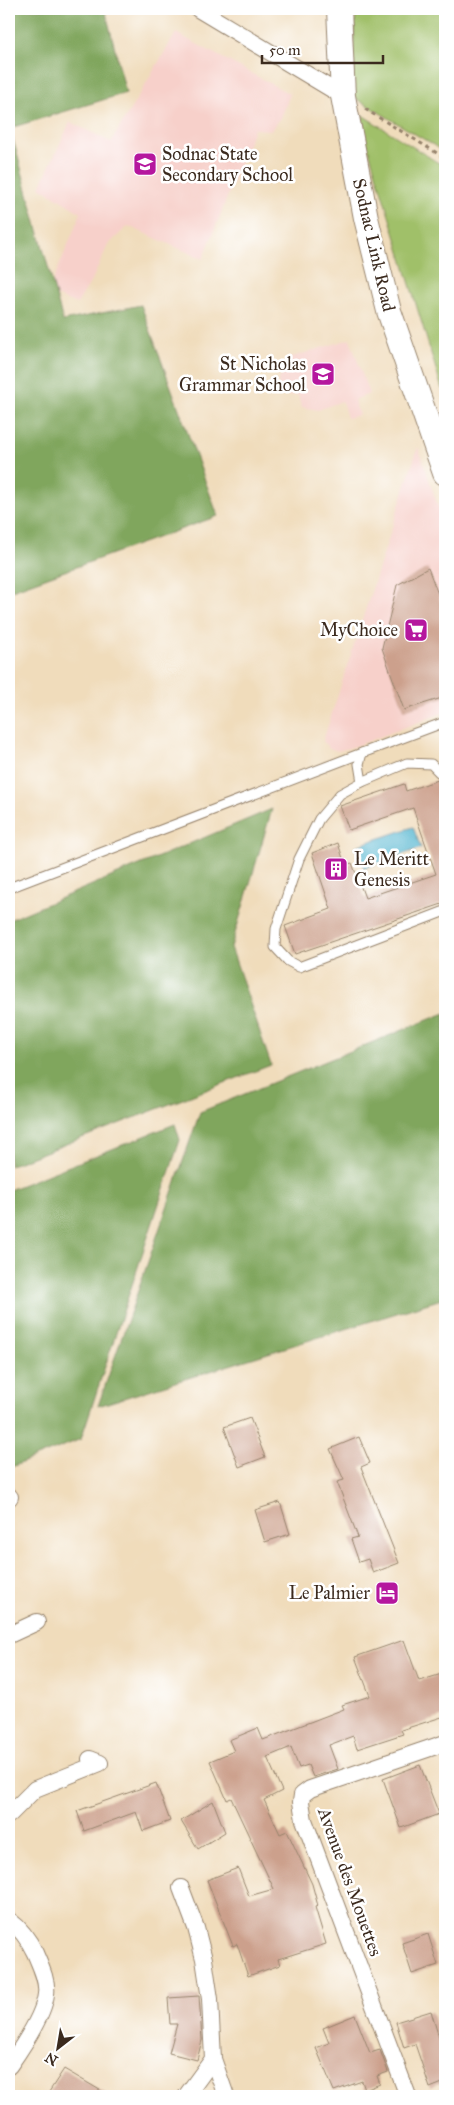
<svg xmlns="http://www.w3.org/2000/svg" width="454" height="2105" font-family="'IM FELL Great Primer',serif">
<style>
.built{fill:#f7d0ca}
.green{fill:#a0c069;stroke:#6e7544}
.forest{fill:#80a65d;stroke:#5e683e}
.water{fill:#50b4cf;stroke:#466f76}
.building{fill:#cca08c}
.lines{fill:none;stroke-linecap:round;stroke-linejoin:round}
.lane-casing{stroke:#96836c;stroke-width:11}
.street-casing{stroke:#96836c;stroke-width:18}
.secondary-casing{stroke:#96836c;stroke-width:26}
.path{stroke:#96836c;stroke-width:3;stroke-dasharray:4 4;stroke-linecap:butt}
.lane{stroke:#fff;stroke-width:9}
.street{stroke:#fff;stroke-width:16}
.secondary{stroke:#fff;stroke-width:24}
.labels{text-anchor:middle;stroke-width:5;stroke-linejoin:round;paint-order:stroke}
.poi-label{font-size:18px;fill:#3b2a1e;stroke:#fff;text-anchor:end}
.street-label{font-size:18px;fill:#3b2a1e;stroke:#fff}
</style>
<rect width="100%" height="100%" fill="#fff"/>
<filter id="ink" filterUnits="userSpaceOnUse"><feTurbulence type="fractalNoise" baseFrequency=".02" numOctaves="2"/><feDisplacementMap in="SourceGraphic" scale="10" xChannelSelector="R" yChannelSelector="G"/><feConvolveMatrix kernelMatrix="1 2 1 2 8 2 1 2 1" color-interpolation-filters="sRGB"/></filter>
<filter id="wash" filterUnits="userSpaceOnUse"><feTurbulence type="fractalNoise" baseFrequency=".0096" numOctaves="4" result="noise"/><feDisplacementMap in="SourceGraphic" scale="20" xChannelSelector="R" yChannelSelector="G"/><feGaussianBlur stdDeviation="1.12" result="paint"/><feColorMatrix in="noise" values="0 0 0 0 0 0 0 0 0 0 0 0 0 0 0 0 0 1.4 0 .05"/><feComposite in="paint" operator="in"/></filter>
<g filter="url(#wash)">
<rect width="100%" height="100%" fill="#f0dcbb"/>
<g class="built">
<path d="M176 33 290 94 281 118 271 130 254 129 203 259 128 226 108 245 93 278 77 304 48 293 81 213 40 187 70 122 111 142Z"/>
<path d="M350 339 369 394 354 400 359 415 347 418 342 401 318 410 301 407 298 395 288 396 279 391 278 379 290 369 286 359Z"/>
<path d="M418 447 445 527V712L356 746 338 751 329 748 323 741Z"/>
</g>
<g class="green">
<path d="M356 9H445V152L350 95Z"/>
<path d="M362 115 445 167V389H442L367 144Z"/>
</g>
<g class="forest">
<path d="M16 9H105L126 93 10 128 63 321 141 305 218 516 9 591V11Z"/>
<path d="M272 809 231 947 271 1065 9 1166V920Z"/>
<path d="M445 1013V1298L98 1406 200 1112Z"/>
<path d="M175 1124 180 1140 81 1439 9 1468V1190Z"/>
</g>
<path class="water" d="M413 827 421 848 364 868 356 846Z"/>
<g id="blocks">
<g class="building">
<path d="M428 568 445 613V697L404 710 382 648 397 585Z"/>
<path d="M438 780 445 796V903L295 954 285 926 331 909 312 853 338 843 345 865 352 863 365 898 436 874 413 808 349 830 340 806 404 784 406 791Z"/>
<path d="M250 1418 265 1457 239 1467 224 1427Z"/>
<path d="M359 1437 370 1463 361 1467 399 1563 373 1573 368 1559 359 1562 351 1539 358 1537 337 1482 344 1480 330 1449Z"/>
<path d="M280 1502 290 1534 265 1542 255 1510Z"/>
<path d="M404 1640 419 1681 445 1673V1716L401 1730 403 1734 357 1749 353 1736 329 1745 338 1769 313 1777 308 1765 299 1768 291 1747 267 1757 282 1791 264 1800 280 1834 287 1831 312 1884 318 1906 315 1907 326 1944 278 1959 280 1965 248 1976 237 1944 233 1946 207 1880 238 1868 249 1896 274 1889 231 1798 227 1800 210 1761 234 1751 229 1740 258 1728 263 1740 344 1709 342 1705 370 1696 355 1657Z"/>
<path d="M420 1765 439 1814 401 1828 383 1779Z"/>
<path d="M156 1783 170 1821 143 1831 136 1812 84 1831 77 1811Z"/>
<path d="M213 1801 225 1832 198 1849 181 1821Z"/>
<path d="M428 1934 438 1965 412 1974 402 1943Z"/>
<path d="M199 1996 202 2040 197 2060 169 2053 177 2024H170L168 1998Z"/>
<path d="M431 2011 443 2051 445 2050V2082L430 2088 415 2044 404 2048 396 2022Z"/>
<path d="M355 2015 370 2053 380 2050 388 2072 377 2076 380 2084 365 2090 362 2081 334 2091 316 2048 329 2043 323 2028Z"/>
<path d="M64 2069 110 2096H56L49 2092Z"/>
</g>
</g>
</g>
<g filter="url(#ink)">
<use href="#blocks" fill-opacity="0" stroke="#96836c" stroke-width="1"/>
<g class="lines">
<g class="lane-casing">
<g id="lane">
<path d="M445 778 431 764 407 763 362 782 340 794 319 819 299 859 276 929 275 947 288 961 299 967 445 911"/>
<path d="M362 782 359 764 362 753 445 722"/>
<path d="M9 888 362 753"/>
</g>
</g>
<g class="street-casing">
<g id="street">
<path d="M198 9 343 96"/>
<path d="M9 1498 10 1497"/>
<path d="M9 1635 37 1622"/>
<path d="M9 1815 35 1789 100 1763 90 1759"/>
<path d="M181 1888 196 1928 204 1959 210 1999 213 2059 226 2096"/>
<path d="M9 1920C20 1928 29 1940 35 1953 40 1965 48 1981 46 1994 44 2015 21 2049 9 2066"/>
<path d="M186 2096 213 2059"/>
<path d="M408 2096 304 1820 301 1802 302 1795 310 1789 445 1743"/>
</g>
</g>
<g class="secondary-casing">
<path id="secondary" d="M339 9 343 96 366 218 389 311 445 473"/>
</g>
<path class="path" d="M365 109 445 158"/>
<use href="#lane" class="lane"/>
<use href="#street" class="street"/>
<use href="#secondary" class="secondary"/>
</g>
</g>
<defs>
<g id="school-square" transform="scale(1.25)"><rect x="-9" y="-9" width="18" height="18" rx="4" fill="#b5179e" stroke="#fff"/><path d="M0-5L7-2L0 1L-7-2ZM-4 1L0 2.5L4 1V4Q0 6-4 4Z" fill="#fff"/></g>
<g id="supermarket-square" transform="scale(1.25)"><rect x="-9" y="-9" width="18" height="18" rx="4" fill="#b5179e" stroke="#fff"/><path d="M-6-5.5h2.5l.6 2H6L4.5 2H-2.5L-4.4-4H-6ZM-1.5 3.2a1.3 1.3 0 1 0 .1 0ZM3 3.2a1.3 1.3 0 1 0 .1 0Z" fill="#fff"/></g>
<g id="building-square" transform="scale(1.25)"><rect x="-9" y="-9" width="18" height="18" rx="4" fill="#b5179e" stroke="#fff"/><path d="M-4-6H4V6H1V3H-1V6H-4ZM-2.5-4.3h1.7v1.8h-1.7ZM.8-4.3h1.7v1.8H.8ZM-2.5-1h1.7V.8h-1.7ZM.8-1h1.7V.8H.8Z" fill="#fff"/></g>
<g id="hotel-square" transform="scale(1.25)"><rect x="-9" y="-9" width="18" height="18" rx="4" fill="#b5179e" stroke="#fff"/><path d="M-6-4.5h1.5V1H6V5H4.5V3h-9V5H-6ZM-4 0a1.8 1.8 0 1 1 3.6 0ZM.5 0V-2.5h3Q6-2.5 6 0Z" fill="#fff"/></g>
</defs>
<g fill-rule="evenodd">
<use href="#school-square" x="145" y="164"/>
<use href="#school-square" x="323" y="374"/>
<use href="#supermarket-square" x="416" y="630"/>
<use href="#building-square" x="336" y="869"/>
<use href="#hotel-square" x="387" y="1593"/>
</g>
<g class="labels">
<g class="poi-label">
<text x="162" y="160" text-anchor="start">Sodnac State<tspan x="162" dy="21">Secondary School</tspan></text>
<text x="306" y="370">St Nicholas<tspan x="306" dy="21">Grammar School</tspan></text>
<text x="398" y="636">MyChoice</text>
<text x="354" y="865" text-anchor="start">Le Meritt<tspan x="354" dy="21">Genesis</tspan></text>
<text x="370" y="1599">Le Palmier</text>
</g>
<g class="street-label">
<text transform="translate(374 245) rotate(77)" y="6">Sodnac Link Road</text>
<text transform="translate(350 1882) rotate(70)" y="6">Avenue des Mouettes</text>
</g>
</g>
<rect width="454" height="2105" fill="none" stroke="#fff" stroke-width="30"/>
<g transform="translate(58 2048) rotate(211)" stroke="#ffffff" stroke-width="4" paint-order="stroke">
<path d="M0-4L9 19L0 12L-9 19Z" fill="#3b2a1e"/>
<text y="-8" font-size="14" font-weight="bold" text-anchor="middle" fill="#3b2a1e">N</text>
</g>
<path d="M262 55v8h121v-8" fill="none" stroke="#3b2a1e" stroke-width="2.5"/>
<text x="269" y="55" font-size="15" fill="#3b2a1e" stroke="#ffffff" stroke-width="4" paint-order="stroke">50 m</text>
</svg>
